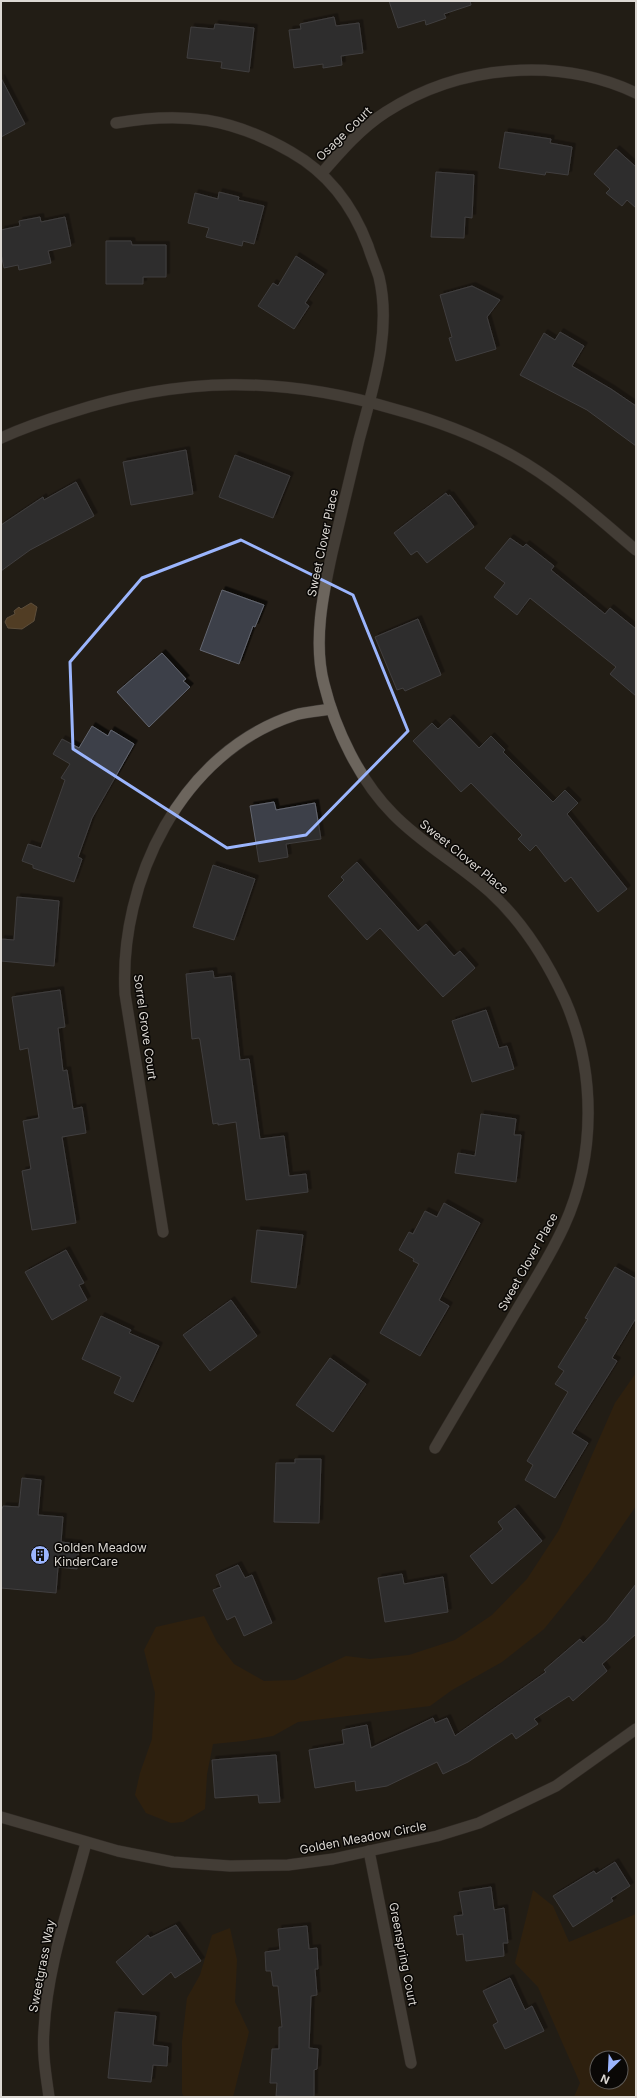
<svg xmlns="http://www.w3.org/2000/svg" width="637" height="2098" font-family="Inter,sans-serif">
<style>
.green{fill:#3d2505;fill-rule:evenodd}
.water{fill:#8a6537;stroke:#a38866}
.building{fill:#3c3f48;stroke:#646771;filter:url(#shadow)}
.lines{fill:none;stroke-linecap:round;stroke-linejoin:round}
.minor-casing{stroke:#3e3935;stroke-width:12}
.minor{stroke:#6c655d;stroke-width:11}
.marked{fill:none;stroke:#9bb5fd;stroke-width:3;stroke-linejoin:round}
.labels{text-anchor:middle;stroke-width:3;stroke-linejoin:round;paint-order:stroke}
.street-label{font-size:12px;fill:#dcd8d3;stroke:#0a0806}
.poi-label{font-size:12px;fill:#dcd8d3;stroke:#0a0806;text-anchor:start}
</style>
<defs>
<filter id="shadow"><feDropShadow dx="3.5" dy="-3.5" stdDeviation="0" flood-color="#0009"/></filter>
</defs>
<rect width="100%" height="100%" fill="#231d16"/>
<g class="green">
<path d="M636 1373V1506L591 1571 544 1629 502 1662 452 1690 430 1706 298 1722 273 1736 243 1741 213 1744 207 1774 205 1809 183 1822 171 1823 146 1813 135 1795 140 1773 152 1739 155 1693 144 1650 156 1627 204 1616 217 1642 234 1664 264 1681 295 1680 346 1656 370 1659 409 1655 455 1640 492 1615 527 1579 559 1530 615 1403Z"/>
<path d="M533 1890 553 1906 569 1942 636 1914V2097H574L580 2083 538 1987 515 1963ZM597 2058H621V2082H597Z"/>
<path d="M230 1928 237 1960 235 2002 249 2032 233 2097H184L182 2093V2042L187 1998 200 1975 212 1935Z"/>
</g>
<path class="water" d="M31 603 37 607 34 621 22 629 8 628 5 622 7 618 15 614 14 611 19 607 21 609Z"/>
<g class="building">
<path d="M389 1H470L471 5 444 14 446 18 426 25 425 20 398 28Z"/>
<path d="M334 17 336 26 359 23 363 53 341 56 342 65 323 68V64L294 68 289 30 301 29 300 24Z"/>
<path d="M215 24 254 28 249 72 221 68 222 62 187 58 191 27 214 29Z"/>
<path d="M1 78 25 124 1 137Z"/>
<path d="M505 132 551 139 550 143 572 147 568 175 546 172 545 175 499 168Z"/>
<path d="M616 149 636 167V208L627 200 622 206 606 193 610 189 594 174Z"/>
<path d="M436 172 474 175 472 218 465 217 464 238 431 237Z"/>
<path d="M219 192 239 197 238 200 264 206 254 244 243 241 242 246 206 237 209 228 188 223 195 193 218 199Z"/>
<path d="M40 217 41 222 65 217 71 246 48 251 51 263 19 270 18 265 4 268 1 254V230L20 226 19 221Z"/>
<path d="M106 241H131L132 245H166V277H143V284H106Z"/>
<path d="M296 256 324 274 305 303 309 306 294 329 258 306 273 283 278 286Z"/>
<path d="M472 286 500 300 487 317 496 349 456 361 449 338 452 337 440 295Z"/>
<path d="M560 332 584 346 572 366 611 389 636 406V446L587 410 520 375 544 333 555 340Z"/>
<path d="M186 450 193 494 131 505 123 462Z"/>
<path d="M235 455 290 476 273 518 219 497Z"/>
<path d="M76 482 94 516 30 550 1 571V525L43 497 44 500Z"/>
<path d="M446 493 448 496 450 495 474 527 427 563 417 551 411 555 394 533Z"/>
<path d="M510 538 523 547 526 544 554 566 551 570 605 614 610 608 636 629V696L610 674 616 667 530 598 517 615 494 597 505 583 485 568Z"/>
<path d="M222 590 264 605 255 627 253 626 239 664 200 650Z"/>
<path d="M418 619 441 675 405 691 403 688 397 690 375 637Z"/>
<path d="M162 653 186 679 183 681 190 687 149 727 117 692Z"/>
<path d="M450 718 479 748 491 736 505 750 503 752 553 802 565 790 578 803 567 814 627 889 598 912 571 877 565 882 536 845 530 851 518 839 522 835 471 783 461 792 413 741 432 723 438 729Z"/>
<path d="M92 726 108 736 111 730 134 744 92 818 78 857 82 859 74 882 33 868V865L22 861 28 844 41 848 65 780 61 778 70 764 53 754 62 739 79 748Z"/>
<path d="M274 802 276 810 315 803 321 839 286 844 288 857 259 862 250 806Z"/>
<path d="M357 862 418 931 426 924 454 956 460 951 475 968 443 997 380 928 367 940 328 896 344 880 341 877Z"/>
<path d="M213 865 255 879 234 940 193 927Z"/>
<path d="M17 897 59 901 54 966 1 961V939L14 940Z"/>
<path d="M213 971 214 978 231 976 240 1060 249 1059 260 1139 284 1136 289 1176 306 1174 308 1192 246 1200 236 1122 218 1125V1123L213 1124 200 1040 199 1038 192 1039 186 974Z"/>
<path d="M60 990 65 1027 58 1028 63 1071 67 1070 73 1109 82 1107 86 1133 62 1137 76 1223 32 1230 22 1171 31 1169 23 1121 39 1118 28 1048 20 1050 12 997Z"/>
<path d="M486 1010 499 1048 507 1046 514 1069 472 1082 452 1021Z"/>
<path d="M481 1114 516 1119 514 1135H521L516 1182 455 1173 458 1153 475 1156Z"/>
<path d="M444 1203 480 1223 439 1300 449 1306 420 1356 380 1333 419 1264 413 1261 414 1259 399 1250 409 1232 413 1234 425 1211 437 1217Z"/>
<path d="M257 1230 303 1235 296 1288 251 1282Z"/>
<path d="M66 1250 84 1283 79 1285 87 1300 52 1320 25 1272Z"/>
<path d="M615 1267 636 1279V1318L612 1358 617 1361 572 1433 588 1443 555 1498 525 1480 533 1465 527 1461 568 1392 555 1384 564 1371 558 1367 588 1319 585 1318Z"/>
<path d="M231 1300 257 1336 210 1371 183 1335Z"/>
<path d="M101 1316 131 1330 129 1333 159 1346 133 1402 114 1393 121 1377 82 1359Z"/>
<path d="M330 1358 366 1384 333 1432 296 1405Z"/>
<path d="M295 1459H321L319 1523 274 1522 276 1463H295Z"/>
<path d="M22 1478 41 1480 38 1515 63 1517 61 1542 79 1544 77 1569 58 1567 56 1593 1 1588V1512L3 1506 19 1507Z"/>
<path d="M515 1508 542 1541 492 1584 470 1556 503 1529 498 1522Z"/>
<path d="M238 1565 245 1578 252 1575 272 1623 244 1636 235 1616 227 1620 213 1590 221 1587 216 1575Z"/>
<path d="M402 1574 404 1584 443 1577 448 1612 385 1622 378 1578Z"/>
<path d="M636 1584V1634L602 1664 607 1671 573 1701 569 1696 534 1719 538 1724 516 1739 512 1733 468 1762 443 1774 437 1762 387 1786 356 1791 355 1781 315 1788 309 1750 344 1744 342 1730 367 1725 371 1748 433 1718 435 1723 447 1718 455 1736 546 1672 544 1670 580 1639 583 1643 607 1621Z"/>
<path d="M276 1755 280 1802 259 1803 258 1795 215 1798 212 1760Z"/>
<path d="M615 1862 630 1886 611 1898 613 1901 573 1927 553 1896 594 1871 596 1874Z"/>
<path d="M491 1887 494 1910 504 1908 508 1943H503L504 1956 466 1961 463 1934 457 1935 454 1916 463 1915 459 1892Z"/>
<path d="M176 1925 201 1961 175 1978 171 1972 143 1995 116 1962 148 1935 150 1938Z"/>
<path d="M307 1926 309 1949 317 1948 318 1969H315L317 1995 311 1996 309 2048 318 2049 317 2069 314 2070V2097L276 2096 277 2083H270L272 2049H279V2027H282L278 1986H273L271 1971H266L265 1952 280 1950 278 1929Z"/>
<path d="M510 1978 525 2010 532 2006 544 2031 505 2049 493 2025 498 2022 483 1991Z"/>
<path d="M115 2012 156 2016 153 2045 168 2047 167 2066 153 2065 151 2082 108 2078Z"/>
</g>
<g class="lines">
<g class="minor-casing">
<g id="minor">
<path d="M116 123C184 111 232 118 291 152 328 173 353 206 368 246 371 256 376 267 379 277 392 331 373 388 359 440 350 477 341 515 332 553 323 594 313 642 324 684 335 729 360 781 393 814 422 844 459 864 490 892 522 921 547 961 565 1000 596 1071 596 1156 564 1226 549 1259 529 1289 511 1320 486 1362 460 1405 435 1448"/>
<path d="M322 173C341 151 361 128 386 112 459 65 557 56 636 93"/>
<path d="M1 438C23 428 46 420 69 413 182 376 281 376 394 409 435 420 475 435 513 456 558 481 597 517 636 550"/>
<path d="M163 1232 125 994C119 881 181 752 295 715 306 712 319 711 331 709"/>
<path d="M1 1817 118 1851 173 1862 230 1866 288 1865 333 1859 437 1836 479 1823 556 1786 636 1729"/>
<path d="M369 1851 411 2063"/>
<path d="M49 2097C46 2075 42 2053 44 2030 47 1966 70 1904 86 1843"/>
</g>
</g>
<use href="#minor" class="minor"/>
</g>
<path d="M0 0H637V2098H0ZM241 540 353 595 408 731 306 835 227 848 73 749 70 662 142 578Z" fill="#231d16" fill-opacity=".55" fill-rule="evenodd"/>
<path class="marked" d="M241 540 353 595 408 731 306 835 227 848 73 749 70 662 142 578Z"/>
<defs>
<g id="building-disc" transform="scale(1)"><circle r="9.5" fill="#9bb5fd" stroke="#0a0806"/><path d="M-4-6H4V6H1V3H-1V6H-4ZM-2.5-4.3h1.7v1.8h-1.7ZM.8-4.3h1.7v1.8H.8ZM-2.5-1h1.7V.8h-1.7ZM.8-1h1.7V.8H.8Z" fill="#111"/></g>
</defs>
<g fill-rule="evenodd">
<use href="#building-disc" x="40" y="1555"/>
</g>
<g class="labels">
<g class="street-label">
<text transform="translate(344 134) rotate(-44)" y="4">Osage Court</text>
<text transform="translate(323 543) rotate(-78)" y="4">Sweet Clover Place</text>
<text transform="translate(464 857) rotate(39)" y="4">Sweet Clover Place</text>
<text transform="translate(145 1027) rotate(82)" y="4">Sorrel Grove Court</text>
<text transform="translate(528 1262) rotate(-61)" y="4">Sweet Clover Place</text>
<text transform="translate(363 1838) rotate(-11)" y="4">Golden Meadow Circle</text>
<text transform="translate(403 1954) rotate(79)" y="4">Greenspring Court</text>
<text transform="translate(42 1966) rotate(-79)" y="4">Sweetgrass Way</text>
</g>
<g class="poi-label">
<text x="54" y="1552">Golden Meadow<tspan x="54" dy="14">KinderCare</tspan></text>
</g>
</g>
<rect width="637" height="2098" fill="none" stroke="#dcd8d3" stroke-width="4"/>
<g transform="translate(609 2070) rotate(204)"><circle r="19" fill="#0a0806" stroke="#5e5b58"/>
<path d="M0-3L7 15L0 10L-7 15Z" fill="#9bb5fd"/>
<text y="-6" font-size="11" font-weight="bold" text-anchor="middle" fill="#dcd8d3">N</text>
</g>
</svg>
